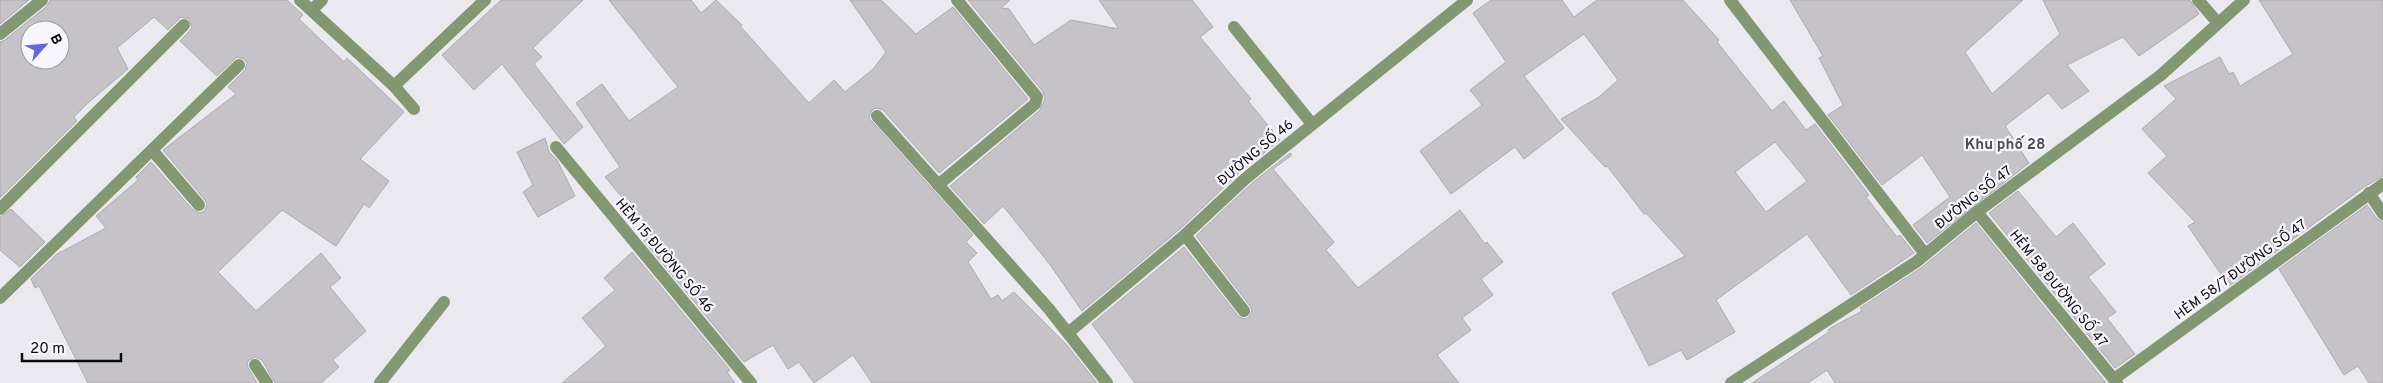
<svg xmlns="http://www.w3.org/2000/svg" width="2383" height="383" font-family="Overpass,sans-serif">
<style>
.building{fill:#c5c2c8;stroke:#adaab0;fill-rule:evenodd}
.lines{fill:none;stroke-linecap:round;stroke-linejoin:round}
.minor{stroke:#849773;stroke-width:12}
.labels{text-anchor:middle;stroke-width:4.5;stroke-linejoin:round;paint-order:stroke}
.street-label{font-size:14px;fill:#0c0c0e;stroke:#f7f6fd}
.neighbourhood-label{font-size:15px;font-weight:bold;fill:#4f4e53;stroke:#f7f6fd}
</style>
<rect width="100%" height="100%" fill="#eae9f0"/>
<g class="building">
<path d="M0 0H29L0 24Z"/>
<path d="M50 0H287L303 15 299 19 344 62 347 58 404 112 360 159 389 181 369 208 364 204 336 246 282 210 218 272 256 311 321 253 341 278 330 287 366 331 333 360 339 367 321 383H275L262 360 255 357 248 361 247 366 257 383H88L39 286 35 288 31 279 57 254 106 228 96 216 138 180 136 177 151 162 193 210 200 213 205 211 207 204 205 200 163 150 236 94 228 87 245 70 247 63 244 59 237 57 217 76 180 41 192 28 189 19 181 17 168 30 154 17 117 48 128 69 89 102 74 117 77 121 0 198V42L5 40 47 6ZM30 30H60V60H30Z"/>
<path d="M501 0H583L533 48 542 57 534 64 583 127 564 144 502 64 474 90 442 55Z"/>
<path d="M609 0H691L701 13 716 0 742 25 740 26 809 103 834 80 845 92 873 69 886 52 850 0H881L916 34 953 7 1028 99 939 173 883 110 876 108 872 110 869 118 973 235 966 242 977 253 968 262 991 299 998 295 1002 301 1014 292 1066 344 1097 383H872L853 355 814 383 799 362 788 369 773 345 744 362 644 241 652 233 605 177 620 167 576 103 602 84 629 121 678 87Z"/>
<path d="M968 0H1010L1001 8 1009 9 1034 45 1071 20 1119 29 1099 0H1192L1213 27 1200 37 1251 99 1248 101 1280 140 1240 172 1180 229 1082 311 1051 266 1003 206 984 224 950 186 1040 110 1045 99 1043 92Z"/>
<path d="M1491 0H1562L1574 17 1597 0H1683L1719 40 1717 42 1772 111 1784 101 1806 130 1815 124 1869 195 1866 197 1897 237 1900 235 1914 253 1851 295 1807 234 1716 300 1735 332 1687 360 1681 350 1649 366 1612 293 1685 256 1646 213 1644 214 1607 166 1605 167 1561 119 1599 97 1618 80 1584 34 1524 76 1564 128 1524 159 1515 147 1451 194 1420 151 1482 105 1470 90 1506 62 1473 13ZM1775 142 1807 181 1766 212 1735 172Z"/>
<path d="M1790 0H2023L1965 52 1992 94 2060 34 2043 0H2190L2199 14 2139 56 2123 37 2067 65 2089 91 2062 109 2048 93 2005 126 2029 163 1927 243 1913 225 1950 197 1922 155 1882 185 1828 115 1843 105 1819 58 1823 56Z"/>
<path d="M2259 0H2383V176L2364 187 2229 286 2188 226 2195 222 2148 173 2167 156 2142 129 2176 99 2164 86 2220 57 2229 74 2233 72 2240 86 2293 54Z"/>
<path d="M545 138 549 152 557 160 575 196 538 217 523 192 533 185 517 152Z"/>
<path d="M1290 153 1292 155 1273 169 1334 242 1326 250 1358 288 1460 210 1485 244 1487 242 1503 262 1481 279 1493 295 1462 318 1471 330 1437 355 1459 383H1135L1092 324 1184 247 1238 316 1245 319 1249 317 1252 310 1250 306 1196 236 1251 184Z"/>
<path d="M2018 191 2056 237 2073 223 2105 264 2088 277 2116 312 2107 318 2135 354 2115 368 1989 213Z"/>
<path d="M2367 205 2377 219 2383 222V383H2369L2358 366 2344 375 2279 269Z"/>
<path d="M11 209 45 242 20 267 0 250V217Z"/>
<path d="M1976 223 2106 383H1835L1827 370 1808 383H1752L1829 332 1828 330 1832 327 1862 311 1860 308 1921 268Z"/>
<path d="M632 252 730 370 727 372 735 383H562L606 346 582 318 615 290 604 278Z"/>
</g>
<g class="lines">
<g class="minor">
<path d="M300 0 394 86 414 109"/>
<path d="M1730 0 1925 254"/>
<path d="M2198 0 2218 23"/>
<path d="M312 10 322 0"/>
<path d="M1234 27 1312 124"/>
<path d="M0 34 42 0"/>
<path d="M394 86 485 0"/>
<path d="M877 116 1049 309 1107 383"/>
<path d="M556 147 751 383"/>
<path d="M152 150 199 205"/>
<path d="M938 185 1035 104 1037 97 957 0"/>
<path d="M2369 193 2383 214"/>
<path d="M0 209 184 25"/>
<path d="M1977 212 2117 383"/>
<path d="M1185 235 1244 311"/>
<path d="M0 298 239 65"/>
<path d="M1068 333 1185 235 1246 178 1467 0"/>
<path d="M255 365 267 383"/>
<path d="M2114 379 2383 184"/>
<path d="M380 383 444 302"/>
<path d="M1731 383 1916 262 1977 212 2161 75 2244 0"/>
</g>
</g>
<g class="labels">
<g class="street-label">
<text transform="translate(1255 152) rotate(-40)" y="5">ĐƯỜNG SỐ 46</text>
<text transform="translate(1973 197) rotate(-38)" y="5">ĐƯỜNG SỐ 47</text>
<text transform="translate(665 255) rotate(50)" y="5">HẺM 15 ĐƯỜNG SỐ 46</text>
<text transform="translate(2240 269) rotate(-36)" y="5">HẺM 58/7 ĐƯỜNG SỐ 47</text>
<text transform="translate(2059 288) rotate(51)" y="5">HẺM 58 ĐƯỜNG SỐ 47</text>
</g>
<g class="neighbourhood-label">
<text x="2005" y="149">Khu phố 28</text>
</g>
</g>
<g transform="translate(45 45) rotate(63)"><circle r="24" fill="#f7f6fd" stroke="#99989d"/>
<path d="M0-4L9 19L0 12L-9 19Z" fill="#6567e0"/>
<text y="-8" font-size="14" font-weight="bold" text-anchor="middle" fill="#0c0c0e">B</text>
</g>
<path d="M22 353v8h99v-8" fill="none" stroke="#0c0c0e" stroke-width="2.5"/>
<text x="30" y="353" font-size="15" fill="#0c0c0e" stroke="#f7f6fd" stroke-width="4" paint-order="stroke">20 m</text>
</svg>
